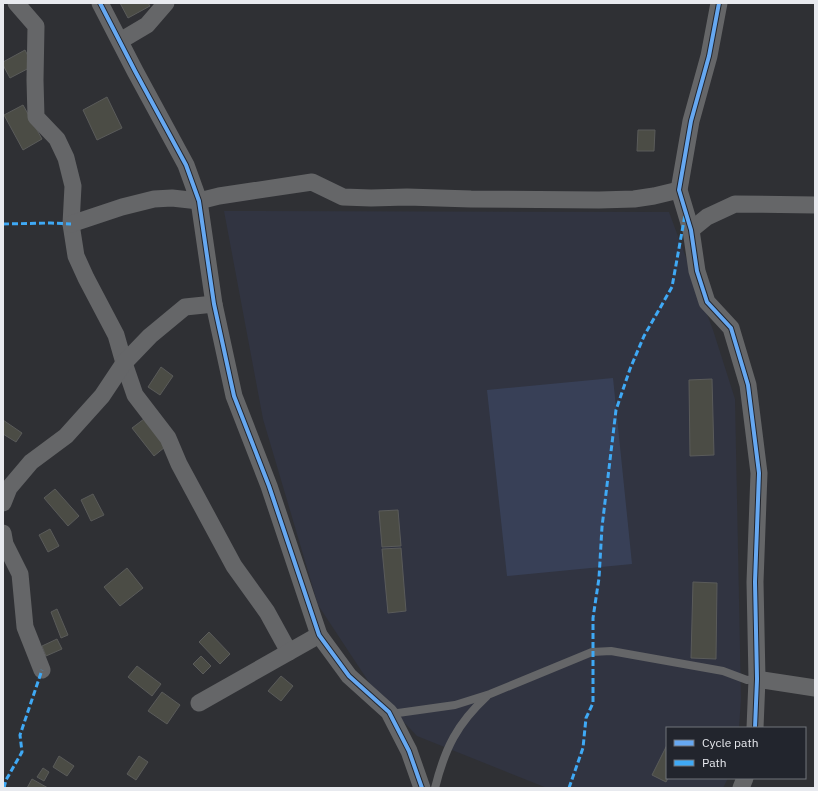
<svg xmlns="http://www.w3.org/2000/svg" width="818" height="791" font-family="'IBM Plex Sans',sans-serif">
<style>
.built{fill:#313441}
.green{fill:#384057}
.building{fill:#4b4c45;stroke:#5a5b5a}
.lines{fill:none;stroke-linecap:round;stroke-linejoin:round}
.service{stroke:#656668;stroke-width:8}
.minor{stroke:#656668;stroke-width:17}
.quiet{stroke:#3fa9f5;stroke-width:3;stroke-dasharray:6 3;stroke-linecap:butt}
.cycleway-casing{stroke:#22252d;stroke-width:6}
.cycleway{stroke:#66a8f1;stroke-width:4}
</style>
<rect width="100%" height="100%" fill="#2f3034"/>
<path class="built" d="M224 211 669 212 713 330 735 399 741 699 739 728H667V778H728L723 788H547L417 736 376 693 318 605 263 419Z"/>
<path class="green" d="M613 378 632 564 507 576 487 390Z"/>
<g class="building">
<path d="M120 3H148L150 6 128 18Z"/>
<path d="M25 50 33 66 10 78 3 65V62Z"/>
<path d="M107 97 122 128 97 140 83 110Z"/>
<path d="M23 105 42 139 23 150 4 115Z"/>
<path d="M638 130H655L654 151H637Z"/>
<path d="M161 367 173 376 160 395 148 387Z"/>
<path d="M712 379 714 455 690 456 689 380Z"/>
<path d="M144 419 165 447 154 456 132 428Z"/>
<path d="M3 420 22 433 16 442 3 434Z"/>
<path d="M55 489 79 516 68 526 44 498Z"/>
<path d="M93 494 104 515 91 521 81 500Z"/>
<path d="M398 510 401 546 382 547 379 511Z"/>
<path d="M50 529 59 546 48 552 39 535Z"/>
<path d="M401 548 406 611 388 613 382 549Z"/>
<path d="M127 568 143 588 120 606 104 587Z"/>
<path d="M693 582 717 583 716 659 691 658Z"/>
<path d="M57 609 68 635 61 638 51 612Z"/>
<path d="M209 632 230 654 220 664 199 642Z"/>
<path d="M57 639 62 649 46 656 42 646Z"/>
<path d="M201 656 211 666 203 674 193 664Z"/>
<path d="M137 666 161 684 152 696 128 677Z"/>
<path d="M281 676 293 686 281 701 268 691Z"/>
<path d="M162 692 180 705 167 724 148 711Z"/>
<path d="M667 745V778H668L666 782 652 775Z"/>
<path d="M59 756 74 766 67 776 53 767Z"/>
<path d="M139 756 148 762 136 780 127 774Z"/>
<path d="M43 768 49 772 44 781 37 777Z"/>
<path d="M32 779 48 788H27Z"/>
</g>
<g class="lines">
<g class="service">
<path d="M390 712 398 713 455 705 490 694 592 652 611 651 723 671 747 680 757 679"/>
<path d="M435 788C445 748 457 724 487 696"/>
</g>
<g class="minor">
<path d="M16 3 36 26 35 80 36 117 57 139 66 158 73 186 71 224 76 256 86 278 116 335 124 363 135 395 168 438 179 464 234 566 267 612 289 652"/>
<path d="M100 3 135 71 186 165 199 201 214 304 234 396 269 486 319 635 349 676 389 712 409 751 422 788"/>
<path d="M719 3 709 56 691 121 679 190 691 230 697 271 707 302 731 328 748 385 759 473 755 582 757 679 755 728"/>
<path d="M120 41 147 25 166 3"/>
<path d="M71 224 122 207 154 199 172 198 199 201 219 196 312 182 343 197 371 198 407 197 471 199 599 200 634 199 654 196 679 190"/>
<path d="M691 230 707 217 735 204 815 205"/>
<path d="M3 503 9 488 31 462 66 436 102 396 124 363 150 336 185 307 214 304"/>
<path d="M3 533 5 544 20 574 25 627 42 670"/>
<path d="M757 679 815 688"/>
<path d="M199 703 319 635"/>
<path d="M741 788 745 778"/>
</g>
<g class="quiet">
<path d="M3 224 51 223 71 224"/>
<path d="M4 788 6 780 22 752 20 735 42 670"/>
<path d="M569 788 583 748 586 718 593 703V618L599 578 602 527 616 410 630 369 644 336 672 287 685 215"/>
</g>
<g class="cycleway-casing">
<g id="cycleway">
<path d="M100 3 135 71 186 165 199 201 214 304 234 396 269 486 319 635 349 676 389 712 409 751 422 788"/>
<path d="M719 3 709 56 691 121 679 190 691 230 697 271 707 302 731 328 748 385 759 473 755 582 757 679 755 728"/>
</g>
</g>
<use href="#cycleway" class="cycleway"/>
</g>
<rect width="818" height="791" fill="none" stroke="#e8eaef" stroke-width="8"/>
<rect x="666" y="727" width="140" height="52" fill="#22252d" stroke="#71747b"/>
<rect x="674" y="740" width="20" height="6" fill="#66a8f1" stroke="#71747b"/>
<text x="702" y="747" font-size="12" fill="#e8eaef">Cycle path</text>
<rect x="674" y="760" width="20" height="6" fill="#3fa9f5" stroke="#71747b"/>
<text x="702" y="767" font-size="12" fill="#e8eaef">Path</text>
</svg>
